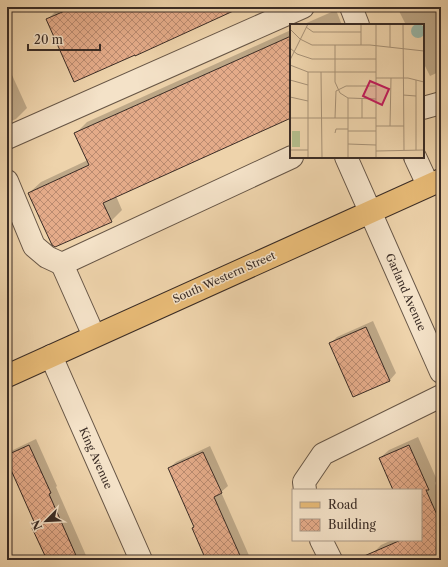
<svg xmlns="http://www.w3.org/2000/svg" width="448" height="567" font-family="'Libre Caslon Text',serif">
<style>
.shadow{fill:#0003}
.building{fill:url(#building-cross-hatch);stroke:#3a2c25}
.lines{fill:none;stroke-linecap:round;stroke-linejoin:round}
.minor-casing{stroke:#675646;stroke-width:24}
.major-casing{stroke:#3a2c25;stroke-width:24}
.minor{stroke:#f4e2c8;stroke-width:22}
.major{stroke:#e7ba76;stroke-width:22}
.labels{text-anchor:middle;stroke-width:3;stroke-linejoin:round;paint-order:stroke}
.street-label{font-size:11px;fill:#3a2c25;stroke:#f4e2c8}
.inset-road{fill:none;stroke:#a69075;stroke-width:1}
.view{fill:#c2185b;fill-opacity:0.15;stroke:#c2185b;stroke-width:2}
.inset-edge{fill:none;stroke:#3a2c25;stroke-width:2}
</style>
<defs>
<pattern id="building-cross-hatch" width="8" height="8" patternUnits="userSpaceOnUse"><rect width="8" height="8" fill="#e4ab89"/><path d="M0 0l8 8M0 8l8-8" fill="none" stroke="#ba8b70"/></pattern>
</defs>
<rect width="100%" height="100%" fill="#eed3ab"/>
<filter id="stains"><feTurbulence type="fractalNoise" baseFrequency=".005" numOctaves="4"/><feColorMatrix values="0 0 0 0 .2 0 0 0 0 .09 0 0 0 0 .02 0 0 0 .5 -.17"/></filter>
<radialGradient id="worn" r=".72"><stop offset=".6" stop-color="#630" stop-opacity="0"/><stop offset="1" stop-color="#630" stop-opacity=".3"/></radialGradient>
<g class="shadow">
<path d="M63 7H240L47 20 58 9Z"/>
<path d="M397 7H441V71L430 76 423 62V25H406Z"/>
<path d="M336 10 342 25H302Z"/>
<path d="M291 30V117L116 196 122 210 111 221 29 193 41 182 88 160 75 134 87 122Z"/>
<path d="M7 64 27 108 16 119 7 123Z"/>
<path d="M373 321 396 373 390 380 354 396 331 343 337 337Z"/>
<path d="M418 437 437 480 435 483 441 497V560H375L372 554 381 545 392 540H421V490H394L380 458 389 450Z"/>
<path d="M36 439 57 486 56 487 88 560H48L34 528 36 525 7 459V455L13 450Z"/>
<path d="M210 446 228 486 221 492 251 560H207L193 528 195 526 169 468 176 462Z"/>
</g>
<g class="building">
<path d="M74 7H242L135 56V55L74 82 46 19Z"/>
<path d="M291 36V118L103 203 112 222 55 247 52 245 28 193 89 165 74 133Z"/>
<path d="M366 327 390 381 353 397 329 343Z"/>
<path d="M29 445 51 493 49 494 78 560H47L32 528 36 526 7 461V455Z"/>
<path d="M409 445 429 490H426L441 524V555L430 560H355L401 540H421V490H393L379 458Z"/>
<path d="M203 452 222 493 214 497 242 560H206L192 528 194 527 168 468Z"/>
</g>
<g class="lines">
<g class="minor-casing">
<g id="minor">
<path d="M351 7 358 25"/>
<path d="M423 108 441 103"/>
<path d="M7 138 303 7"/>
<path d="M346 157 441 372"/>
<path d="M415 157 428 185"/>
<path d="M7 181 34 246 47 257 62 264"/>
<path d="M94 336 62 264 292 157"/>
<path d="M51 356 141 560"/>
<path d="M305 490 304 482 323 454 441 396"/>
<path d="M321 540 331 560"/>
</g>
</g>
<g class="major-casing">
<path id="major" d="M7 376 441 180"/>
</g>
<use href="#minor" class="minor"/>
<use href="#major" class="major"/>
</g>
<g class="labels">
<g class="street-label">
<text transform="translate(224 277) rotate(-24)" y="4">South Western Street</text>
<text transform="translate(406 292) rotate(66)" y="4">Garland Avenue</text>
<text transform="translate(96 458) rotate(66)" y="4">King Avenue</text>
</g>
</g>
<g transform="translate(290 24)">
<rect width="134" height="134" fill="#eed3ab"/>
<path d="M2 107H10V123H2Z" fill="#b4be8c"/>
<path d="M121 7a7 7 0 1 1 14 0a7 7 0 1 1-14 0Z" fill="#99b8a9"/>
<path class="inset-road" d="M71 0V21M86 0V134M100 0V23M113 0 114 126M16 3 23 8H71M0 5 10 15 22 21H80L134 27M45 21V58L50 69 58 74 86 75M0 24 7 30 22 35H86M0 36 18 0M0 41 18 48H86M18 48V134M31 48 32 134M86 54H118L134 58M0 56 18 61M126 56V126M113 71 126 72M0 73 18 77M72 75V94M0 94H86M45 94 46 67 56 62H86M86 102H114M100 102 101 54M58 107H86M45 109 46 105H58M58 120 86 121M0 126H18M86 127 134 126M58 134V74"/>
<path class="view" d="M80 57 99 65 92 81 73 72Z"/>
<rect width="134" height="134" class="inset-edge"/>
</g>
<rect width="448" height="567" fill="none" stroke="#eed3ab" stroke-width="24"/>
<rect x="8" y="8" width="432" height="551" fill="none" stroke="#3a2c25" stroke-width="2"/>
<rect x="12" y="12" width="424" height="543" fill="none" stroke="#3a2c25"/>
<rect x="292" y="489" width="130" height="52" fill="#f4e2c8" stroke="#aa9987"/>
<rect x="300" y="502" width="20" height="6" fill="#e7ba76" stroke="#aa9987"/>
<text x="328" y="509" font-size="12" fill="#3a2c25">Road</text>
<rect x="300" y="519" width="20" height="12" fill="url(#building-cross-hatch)" stroke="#aa9987"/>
<text x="328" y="529" font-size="12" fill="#3a2c25">Building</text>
<g transform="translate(46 521) rotate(246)" stroke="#f4e2c8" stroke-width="3" paint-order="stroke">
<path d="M0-3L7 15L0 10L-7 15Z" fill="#3a2c25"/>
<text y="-6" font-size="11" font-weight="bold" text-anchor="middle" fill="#3a2c25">N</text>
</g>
<path d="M28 44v6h72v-6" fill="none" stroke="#3a2c25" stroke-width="2"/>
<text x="34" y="44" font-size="12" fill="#3a2c25" stroke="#f4e2c8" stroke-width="3" paint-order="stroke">20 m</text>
<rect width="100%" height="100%" filter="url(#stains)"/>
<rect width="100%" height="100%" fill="url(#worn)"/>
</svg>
